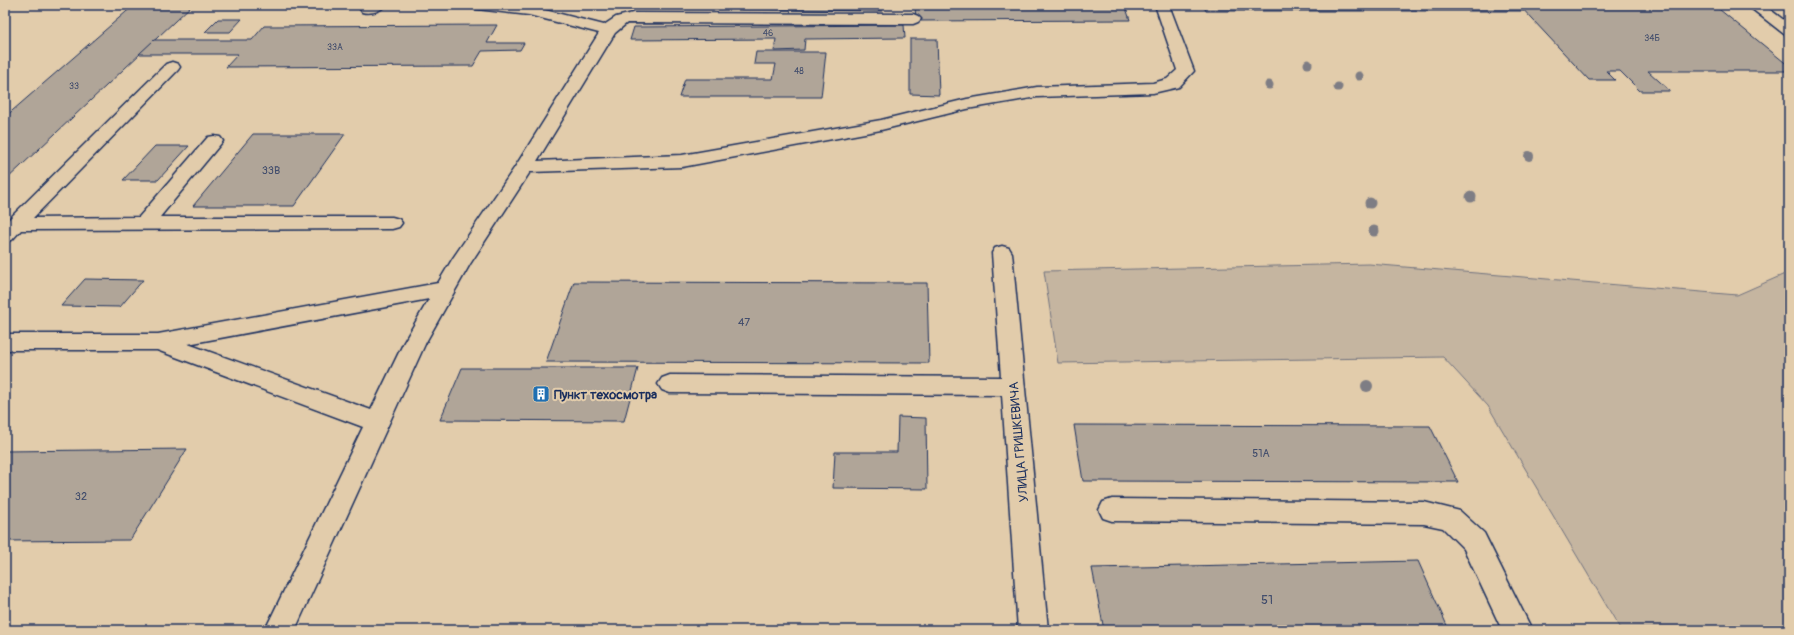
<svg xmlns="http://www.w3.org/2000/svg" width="1794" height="635" font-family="Pangolin,sans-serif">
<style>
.green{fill:#c5b5a0;stroke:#70727f}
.building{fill:#b0a598;stroke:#1b2f5e}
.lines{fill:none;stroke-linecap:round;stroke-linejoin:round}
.minor-casing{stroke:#1b2f5e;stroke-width:3}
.minor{fill:#e2ccab;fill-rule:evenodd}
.tree{fill:#7e7d84}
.labels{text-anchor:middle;stroke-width:4;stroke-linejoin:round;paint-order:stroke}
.far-number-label{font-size:9px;fill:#404c6c}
.number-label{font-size:11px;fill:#404c6c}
.poi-label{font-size:13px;font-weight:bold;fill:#1b2f5e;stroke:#e2ccab;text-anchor:start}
.street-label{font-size:13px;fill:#1b2f5e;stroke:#e2ccab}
.near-number-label{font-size:13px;fill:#404c6c}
</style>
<rect width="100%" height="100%" fill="#e2ccab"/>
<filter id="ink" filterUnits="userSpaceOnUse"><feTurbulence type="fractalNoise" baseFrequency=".025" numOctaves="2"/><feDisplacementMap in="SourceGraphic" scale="8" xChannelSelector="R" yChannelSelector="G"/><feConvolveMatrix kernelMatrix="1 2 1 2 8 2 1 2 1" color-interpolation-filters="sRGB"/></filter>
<g filter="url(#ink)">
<path class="green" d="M1369 264 1737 295 1787 273 1789 275V630H1621L1488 406 1443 357 1058 363 1044 271Z"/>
<g class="building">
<path d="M134 5H192L5 181V117Z"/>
<path d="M589 5H635L634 8 588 7Z"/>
<path d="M638 5H883L882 11 637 8Z"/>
<path d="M915 5H1125L1130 20 916 21Z"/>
<path d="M1203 5H1426L1431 11H1206Z"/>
<path d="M1426 5H1519L1524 11H1431Z"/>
<path d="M1519 5H1714L1789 66V71H1648L1670 91H1640L1620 71H1606L1615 80H1589Z"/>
<path d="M218 19H242L230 32H205Z"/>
<path d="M497 25 487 43H524L520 50 482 51 473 66 226 67 238 54H139L154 40H252L264 26Z"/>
<path d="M904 25 905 38 805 39 804 50 774 51 776 39 630 40 634 27Z"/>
<path d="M910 39H937L939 95 910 94Z"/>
<path d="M756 52H826L821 97H679L685 79H773L776 64H754Z"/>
<path d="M253 134H345L294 206H193Z"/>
<path d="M155 146H189L158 180H123Z"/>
<path d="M85 279 143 280 120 307 61 306Z"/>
<path d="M574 282 927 283 929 363 546 362Z"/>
<path d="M462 368H638L624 421 440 420Z"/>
<path d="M898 417 926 418 927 489 833 488 835 452H897Z"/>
<path d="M1074 425 1430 426 1458 482 1083 481Z"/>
<path d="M187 449 130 540 5 541V451Z"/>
<path d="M1418 561 1449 630H1104L1092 568Z"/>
</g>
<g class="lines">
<g class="minor-casing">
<g id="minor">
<path d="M364 5H385C381 12 369 14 362 12L360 9Z"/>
<path d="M470 5 529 6 604 25 616 17 633 13 913 14 918 16 921 19 918 22 913 24 627 23 615 33 537 161 682 155 881 120 967 99 1037 87 1153 83 1167 79 1177 70 1155 5H1169L1194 71 1179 87 1153 93 1037 97 967 109 881 130 682 167 530 172 470 264 426 342 295 630H265L363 427 157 350H5V334H158L438 283 453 258 515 167 599 33 529 15 477 9 472 8ZM429 299 404 342 371 410 188 344Z"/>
<path d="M1747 5H1764L1789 24V36L1784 34Z"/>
<path d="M172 62 178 64 180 67 178 70 33 218 139 217 208 137 214 136 220 137 223 141 160 217H392L399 219 402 223 399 227 392 229 21 230 12 240 5 241V223L166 64Z"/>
<path d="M1002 246 1009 248 1012 253 1048 630H1018L1002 395 670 393 662 390 658 384 662 378 670 375 1001 377 992 253 995 248Z"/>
<path d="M1112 499 1424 502 1460 511 1484 533 1532 630H1502L1464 549 1443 528 1424 524 1112 521 1103 518 1099 510 1103 502Z"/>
</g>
</g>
<use href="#minor" class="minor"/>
</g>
<g class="tree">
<circle cx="1308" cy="64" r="4.5"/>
<circle cx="1359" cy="76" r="4.5"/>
<circle cx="1269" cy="85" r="4.5"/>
<circle cx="1338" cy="87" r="4.5"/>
<circle cx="1529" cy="156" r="5"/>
<circle cx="1471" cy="197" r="5.5"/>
<circle cx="1370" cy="203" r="5.5"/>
<circle cx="1374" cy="231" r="5.5"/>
<circle cx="1367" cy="386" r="6"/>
</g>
</g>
<defs>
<g id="building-square" transform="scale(0.9)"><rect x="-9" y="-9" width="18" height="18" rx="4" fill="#1f6fb2" stroke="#e2ccab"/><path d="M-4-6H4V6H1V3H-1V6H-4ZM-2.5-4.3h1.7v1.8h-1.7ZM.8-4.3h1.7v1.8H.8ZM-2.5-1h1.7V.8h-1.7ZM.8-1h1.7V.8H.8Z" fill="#fff"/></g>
</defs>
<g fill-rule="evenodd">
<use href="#building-square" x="541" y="394"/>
</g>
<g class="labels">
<g class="far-number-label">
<text x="768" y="36">46</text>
<text x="1652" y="41">34Б</text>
<text x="335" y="50">33А</text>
<text x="799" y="74">48</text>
<text x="74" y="89">33</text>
</g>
<g class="number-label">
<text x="271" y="174">33В</text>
<text x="744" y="326">47</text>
<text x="1261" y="457">51А</text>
<text x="81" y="500">32</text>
</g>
<g class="poi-label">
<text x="554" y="399">Пункт техосмотра</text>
</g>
<g class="street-label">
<text transform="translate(1018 442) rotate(-95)" y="5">УЛИЦА ГРИШКЕВИЧА</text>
</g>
<g class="near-number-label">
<text x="1267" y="604">51</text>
</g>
</g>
<rect width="1794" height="635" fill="none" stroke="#e2ccab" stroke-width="20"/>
<rect x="10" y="10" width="1774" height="615" fill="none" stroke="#1b2f5e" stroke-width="1.5" filter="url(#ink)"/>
</svg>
